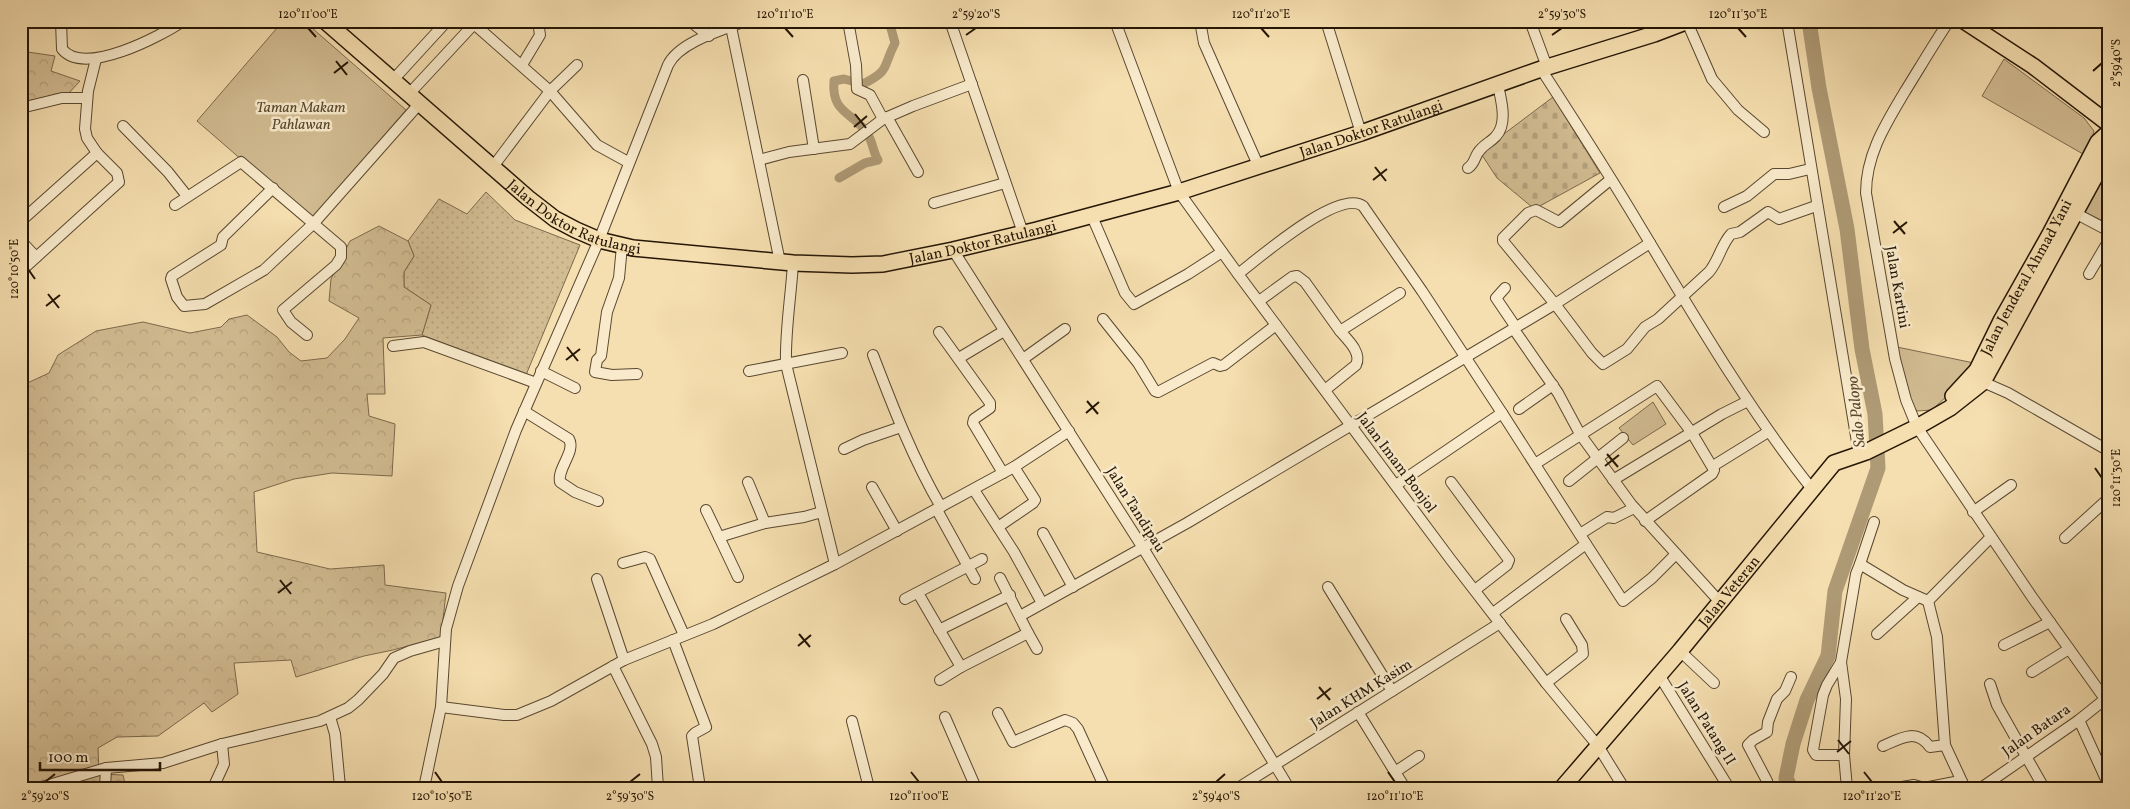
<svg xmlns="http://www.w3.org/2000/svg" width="2130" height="809" font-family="Vollkorn,serif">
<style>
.grass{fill:url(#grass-dots);stroke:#7c694c}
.forest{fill:url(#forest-crowns);stroke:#7c694c}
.cemetery{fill:url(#cemetery-stones);stroke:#7c694c}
.park{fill:#d2bc92;stroke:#7c694c}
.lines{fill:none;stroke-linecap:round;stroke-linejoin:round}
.canal{stroke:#ae9a75;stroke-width:9}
.river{stroke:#ae9a75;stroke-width:15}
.minor-casing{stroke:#594830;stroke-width:12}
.highway-casing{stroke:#251605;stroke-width:18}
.minor{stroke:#f8eacb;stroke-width:10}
.highway{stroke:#f5deaf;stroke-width:15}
.ticks{fill:none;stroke:#251605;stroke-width:2}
.labels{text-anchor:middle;stroke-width:5;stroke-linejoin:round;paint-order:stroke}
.park-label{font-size:15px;font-style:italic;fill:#59482f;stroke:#f8eacb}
.street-label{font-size:15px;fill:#251605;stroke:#f8eacb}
.water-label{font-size:16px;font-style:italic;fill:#5c4b32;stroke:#f8eacb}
.neatline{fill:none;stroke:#251605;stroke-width:2}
.ticks-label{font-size:12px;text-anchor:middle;fill:#251605}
</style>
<defs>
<pattern id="grass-dots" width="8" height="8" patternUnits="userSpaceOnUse" patternTransform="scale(1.25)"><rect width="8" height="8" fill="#d2bc92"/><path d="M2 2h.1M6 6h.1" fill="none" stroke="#b4a17c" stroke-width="1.8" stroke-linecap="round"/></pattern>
<pattern id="forest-crowns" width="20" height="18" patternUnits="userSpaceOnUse" patternTransform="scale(1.25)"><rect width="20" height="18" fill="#d2bc92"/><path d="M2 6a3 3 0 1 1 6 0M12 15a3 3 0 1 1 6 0" fill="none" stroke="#b4a17c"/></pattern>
<pattern id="cemetery-stones" width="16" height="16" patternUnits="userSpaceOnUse" patternTransform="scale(1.25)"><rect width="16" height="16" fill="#d2bc92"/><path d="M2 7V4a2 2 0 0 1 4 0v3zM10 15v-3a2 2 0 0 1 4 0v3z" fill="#b4a17c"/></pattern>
</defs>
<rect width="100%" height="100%" fill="#f5deaf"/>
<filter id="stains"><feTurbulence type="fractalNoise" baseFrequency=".004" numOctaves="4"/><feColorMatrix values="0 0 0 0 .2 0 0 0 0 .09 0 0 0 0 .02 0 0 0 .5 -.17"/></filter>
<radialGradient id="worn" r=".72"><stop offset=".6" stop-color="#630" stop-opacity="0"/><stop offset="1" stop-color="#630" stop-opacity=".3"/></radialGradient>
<path class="grass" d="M486 192 515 220 580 245 526 375 422 335 431 305 404 287V272L414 256 408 241 439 199 467 214Z"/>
<g class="forest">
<path d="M21 51 55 56 51 71 80 81 68 94 21 102Z"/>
<path d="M379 226 408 241 414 256 404 272V287L431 305 422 335 383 338 385 394H367L369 416 395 424 392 476 332 473 294 479 254 492 257 552 330 569 384 565 385 585 446 593 441 637 393 650 364 656 296 677 291 660 234 663 238 694 212 712 204 703 158 736 117 737 98 748 99 774 123 775 126 788H21V386L49 373 58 355 96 331 143 322 190 333 221 327 229 319 247 315 277 337 289 352 301 361 327 358 345 339 359 318 329 301 331 279 350 241Z"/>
</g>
<path class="cemetery" d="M1553 97 1600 173 1538 207H1532L1497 178 1480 152Z"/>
<g class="park">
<path d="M283 21H304L406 110 311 220 197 121Z"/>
<path d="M2004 59 2084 118 2094 131 2092 139 2083 154 1982 96Z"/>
<path d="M2109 165V224L2083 211Z"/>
<path d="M1897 347 1974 363 1967 377 1932 410 1917 411 1909 400Z"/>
<path d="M1653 402 1666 424 1633 445 1619 428Z"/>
</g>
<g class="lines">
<path class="canal" d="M839 178 865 163 878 160C873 152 873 143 868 135 855 112 831 115 834 81L844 79 863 84C891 70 882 68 895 43L889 21"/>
<path class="river" d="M1791 788 1786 778 1793 744 1807 700 1828 656 1835 591 1878 468 1875 414 1862 349 1847 229 1819 88 1809 21"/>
<g class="minor-casing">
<g id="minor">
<path d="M61 21 62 49C84 77 161 36 183 21"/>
<path d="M690 21 709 36"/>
<path d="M848 21 856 65 857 89 870 95 883 119"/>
<path d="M950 21 1023 233"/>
<path d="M1115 21 1179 192 1238 274 1451 560 1546 683 1598 746 1624 788"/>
<path d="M1200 21 1204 43 1258 165"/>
<path d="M1326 21 1361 133"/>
<path d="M1530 21 1547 67"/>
<path d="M1650 21 1654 34"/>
<path d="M1787 21 1859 454"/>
<path d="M1949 21C1933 45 1919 69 1904 93 1885 125 1866 155 1866 193L1895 359 1906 400 1917 427 2032 597 2105 699"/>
<path d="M730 22 780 262"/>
<path d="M1687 22 1712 79 1738 110 1764 132"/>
<path d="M522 65 540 35 538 21"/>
<path d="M1541 69C1574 120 1607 171 1638 223 1693 314 1746 406 1812 489"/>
<path d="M393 80 447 21"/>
<path d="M803 80 814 149"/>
<path d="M409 94 474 24 550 91 597 145 628 162"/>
<path d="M21 108 62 98H87"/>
<path d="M887 117 918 172"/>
<path d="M123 126 168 172 187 196"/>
<path d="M759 160 789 152 850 144 883 119 913 106 972 84"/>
<path d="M492 168 550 91 577 65"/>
<path d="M1468 168C1476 163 1474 155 1481 149 1485 144 1492 141 1496 136 1508 123 1501 100 1498 85"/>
<path d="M1610 180 1559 222 1536 210 1528 213 1503 238V241L1555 304 1592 353 1603 364 1627 349 1645 327 1658 319 1709 272C1719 260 1721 245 1731 234L1740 232 1768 212 1779 219 1816 206"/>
<path d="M273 188 223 237 221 245 172 276 171 279 177 297 184 306 205 304 264 270 314 223 420 103"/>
<path d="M934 203 1005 183"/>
<path d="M175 205 241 162 341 247V257L336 265 283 310 291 322 307 335"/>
<path d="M1724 207 1747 196 1774 174H1789L1810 169"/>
<path d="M2075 213 2109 231"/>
<path d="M1091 214 1125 293 1134 304 1188 274 1222 252"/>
<path d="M21 221 97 153 87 138 85 129 88 91 96 59"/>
<path d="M21 241 36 257"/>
<path d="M622 246 619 278 607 312 601 356 597 360 595 372 612 375 637 374"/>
<path d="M953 250 1143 548 1289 788"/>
<path d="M793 263C791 297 785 330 786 364L835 564"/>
<path d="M21 271 119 182 117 173 97 153"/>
<path d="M1238 274C1259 258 1339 188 1363 206L1422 291 1502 413 1396 485"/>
<path d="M2089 274 2109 240"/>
<path d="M1505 288 1496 298 1515 326"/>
<path d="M1259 301 1292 277 1297 276 1305 282 1340 331 1400 293"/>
<path d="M1103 319 1138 363 1155 391 1158 392 1213 363 1220 366 1224 365 1276 325"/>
<path d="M1513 328 1558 393 1580 434 1631 504 1719 601"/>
<path d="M939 332 990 403V408L974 419 973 423 1003 473"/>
<path d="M393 346 424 342 536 383"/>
<path d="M873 355C893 407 913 459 941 507"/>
<path d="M959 358 1004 331"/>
<path d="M1023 359 1065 329"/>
<path d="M541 371 575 388"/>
<path d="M749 371 842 353"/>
<path d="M1983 382 2008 393 2109 451"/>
<path d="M1325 390 1356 365C1362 353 1348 340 1340 331"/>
<path d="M1519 409 1553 385"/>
<path d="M524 411 569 439C576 452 557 468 560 482L575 492 598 501"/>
<path d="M844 449 863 440 901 427"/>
<path d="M1535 464 1657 386 1692 433 1714 470 1712 474 1645 521"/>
<path d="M1713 466 1768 432"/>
<path d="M1613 480 1722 414 1748 401"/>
<path d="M1569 481 1623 438"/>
<path d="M748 482 765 523"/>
<path d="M1451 482 1509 560 1507 565 1475 590"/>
<path d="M872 487 897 531"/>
<path d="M974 490 1014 552 1042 603"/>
<path d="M706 510 719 537"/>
<path d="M937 510 975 579"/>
<path d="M1973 512 2011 485"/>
<path d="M998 527 1033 503 1035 500 1014 467"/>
<path d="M1043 533 1073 587"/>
<path d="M1580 534 1607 517 1614 518 1634 508"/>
<path d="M2065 538 2109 498"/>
<path d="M1586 544 1623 601 1652 578 1676 554"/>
<path d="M623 563 645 557 650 559 684 635"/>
<path d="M1860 564 1874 522"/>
<path d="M738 577 719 537 765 523 804 517 822 512"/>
<path d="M597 579 624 660"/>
<path d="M1328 587 1392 691"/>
<path d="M918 593 961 667 1028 633 1000 578"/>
<path d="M905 599 982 559"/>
<path d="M1928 601 1937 637 1945 745 1965 788"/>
<path d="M1928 601 1991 537"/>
<path d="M1493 613 1586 544 1502 413"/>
<path d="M1020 616 1187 523 1555 304 1650 243"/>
<path d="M939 630 1010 595"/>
<path d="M1028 633 1037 649"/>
<path d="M1877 634 1918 597"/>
<path d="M673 640 706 727 695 733 692 736 700 788"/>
<path d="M2004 645 2050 622"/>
<path d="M1680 651 1714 683"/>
<path d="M1841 662 1827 685 1823 695 1813 750 1816 755H1844"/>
<path d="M613 666 652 744 656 757 658 788"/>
<path d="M2032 672 2069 649"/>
<path d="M1659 675 1729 788"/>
<path d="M940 680 961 667"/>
<path d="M1546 683 1583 654 1582 645 1566 619"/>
<path d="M1990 684 1997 705 2044 788"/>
<path d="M441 707 504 715H517L551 701 624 660 713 624 835 564 1014 467 1069 431"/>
<path d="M1358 712 1395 772 1419 756"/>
<path d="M998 713 1013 742 1065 720 1073 723 1078 729 1105 788"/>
<path d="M330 717 335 734 340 787"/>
<path d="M945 717 976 788"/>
<path d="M2079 720 2109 786"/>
<path d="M852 721 869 788"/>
<path d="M1883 746C1901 738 1916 728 1930 747L1945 745"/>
<path d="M1395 772 1405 788"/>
<path d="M39 788 106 768 163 763 222 744 320 721 348 708 358 700 383 674 394 658 410 651 445 641"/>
<path d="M105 788 106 768"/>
<path d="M213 788 224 764 222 744"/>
<path d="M424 788 441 707 446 629 458 586 516 430 599 240 668 65C679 42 722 30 746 21"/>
<path d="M1238 788 1500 623"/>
<path d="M1762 788 1767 781 1748 745 1753 740 1767 732 1768 722 1777 699 1785 691 1791 677"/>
<path d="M1847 788 1844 755 1846 699 1841 662 1856 574 1860 564 1903 590 1928 601"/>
<path d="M1896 788 1914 785 1924 788 1960 781"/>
<path d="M1981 788 2079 720 2109 696"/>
</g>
</g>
<g class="highway-casing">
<g id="highway">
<path id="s1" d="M325 21 528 198 555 219 576 230 599 240 633 248 793 263 852 265 883 264 953 250 1037 230 1179 192 1361 133 1541 69 1654 34 1688 21"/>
<path d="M1964 21 2033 66 2109 124"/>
<path id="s2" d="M1953 396 1977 370 2001 321 2050 234 2098 142 2109 132"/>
<path id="s3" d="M1562 788 1680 651 1834 463 1866 452 1917 427 1950 408 1983 382 2109 151"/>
</g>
</g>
<use href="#minor" class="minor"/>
<use href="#highway" class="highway"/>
</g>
<path class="ticks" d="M308 28 316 37M785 28 793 37M1261 28 1269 37M1738 28 1746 37M966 35 976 28M1552 35 1562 28M336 61 347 75M2093 71 2102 63M334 73 348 62M855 114 866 128M854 127 867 116M1375 167 1386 181M1373 180 1387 169M1894 221 1905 234M1893 233 1907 222M28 269 35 279M48 294 59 308M46 306 60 295M567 347 578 361M566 360 580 349M1087 401 1098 414M1086 413 1099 402M1607 454 1618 467M1605 466 1619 455M2095 468 2102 478M280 580 291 594M278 593 292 582M799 634 810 647M798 646 811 635M1319 687 1330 700M1317 699 1331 688M1838 740 1849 754M1837 752 1851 741M435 772 442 782M911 772 919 782M1388 772 1395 782M1864 772 1872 782M45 782 55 774M630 782 640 774M1216 782 1225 774"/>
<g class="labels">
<g class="park-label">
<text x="301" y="112">Taman Makam<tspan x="301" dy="17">Pahlawan</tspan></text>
</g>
<g class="street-label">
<text dy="5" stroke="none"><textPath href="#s1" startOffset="1145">Jalan Doktor Ratulangi</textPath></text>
<text dy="5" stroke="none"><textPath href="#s1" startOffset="320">Jalan Doktor Ratulangi</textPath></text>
<text dy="5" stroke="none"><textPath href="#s1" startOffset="740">Jalan Doktor Ratulangi</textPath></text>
<text dy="5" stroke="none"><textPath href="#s2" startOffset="140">Jalan Jenderal Ahmad Yani</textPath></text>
<text transform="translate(1898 287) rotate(80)" y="5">Jalan Kartini</text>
<text transform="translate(1397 462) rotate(53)" y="5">Jalan Imam Bonjol</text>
<text transform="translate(1136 509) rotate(58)" y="5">Jalan Tandipau</text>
<text dy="5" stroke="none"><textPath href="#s3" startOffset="258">Jalan Veteran</textPath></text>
<text transform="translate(1361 693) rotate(-32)" y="5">Jalan KHM Kasim</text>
<text transform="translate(1707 723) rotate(58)" y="5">Jalan Patang II</text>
<text transform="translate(2036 730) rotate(-35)" y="5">Jalan Batara</text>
</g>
<g class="water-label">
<text transform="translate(1855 412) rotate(-96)" y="6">Salo Palopo</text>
</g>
</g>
<rect width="2130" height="809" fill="none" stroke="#f5deaf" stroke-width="55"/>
<path d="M40 762v8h120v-8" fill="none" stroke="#251605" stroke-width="2.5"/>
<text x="48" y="762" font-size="15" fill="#251605" stroke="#f8eacb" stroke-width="4" paint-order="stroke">100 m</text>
<rect x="28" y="28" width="2074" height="754" class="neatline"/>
<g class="ticks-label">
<text x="308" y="18">120°11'00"E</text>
<text x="785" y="18">120°11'10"E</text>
<text x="976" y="18">2°59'20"S</text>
<text x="1261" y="18">120°11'20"E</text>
<text x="1562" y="18">2°59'30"S</text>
<text x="1738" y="18">120°11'30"E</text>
<text transform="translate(2116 63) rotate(-90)" y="4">2°59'40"S</text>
<text transform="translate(14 269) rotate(-90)" y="4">120°10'50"E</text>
<text transform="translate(2116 478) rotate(-90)" y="4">120°11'30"E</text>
<text x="45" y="800">2°59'20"S</text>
<text x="442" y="800">120°10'50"E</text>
<text x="630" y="800">2°59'30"S</text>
<text x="919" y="800">120°11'00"E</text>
<text x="1216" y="800">2°59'40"S</text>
<text x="1395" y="800">120°11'10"E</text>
<text x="1872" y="800">120°11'20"E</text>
</g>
<rect width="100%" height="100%" filter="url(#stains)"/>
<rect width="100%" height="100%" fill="url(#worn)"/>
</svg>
